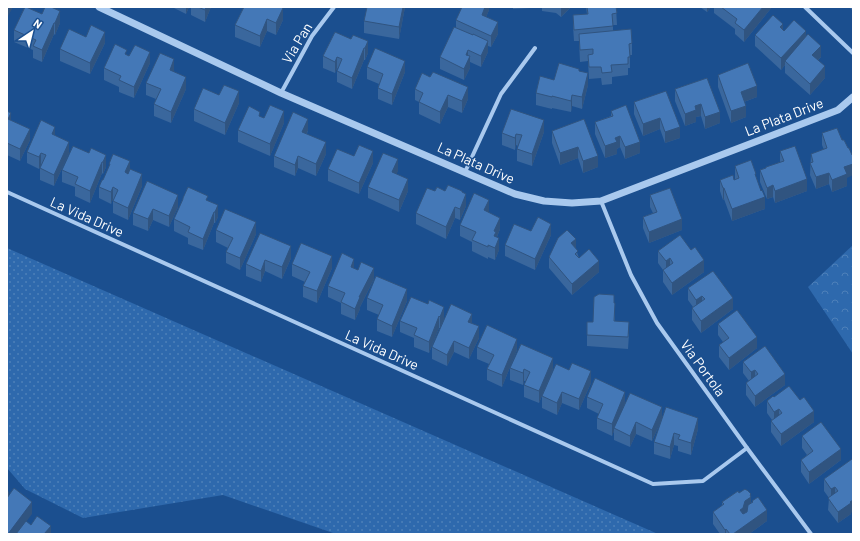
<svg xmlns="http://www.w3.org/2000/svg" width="860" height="541" font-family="Barlow,sans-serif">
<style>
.grass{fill:url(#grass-dots)}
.park{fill:url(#park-crowns)}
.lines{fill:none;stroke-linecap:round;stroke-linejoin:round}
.minor{stroke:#a9c9ee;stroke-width:4}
.tertiary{stroke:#a9c9ee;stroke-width:7}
.wall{fill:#3a679d}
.shaded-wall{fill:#305480}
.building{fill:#4478b7;stroke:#305480}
.labels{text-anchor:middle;stroke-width:3;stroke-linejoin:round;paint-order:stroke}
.street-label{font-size:14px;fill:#fff;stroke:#1b4f8f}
</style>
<defs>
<pattern id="grass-dots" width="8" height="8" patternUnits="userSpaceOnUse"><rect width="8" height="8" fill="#2e69ad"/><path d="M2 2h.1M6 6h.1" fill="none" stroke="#4d80b9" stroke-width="1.8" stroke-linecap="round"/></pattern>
<pattern id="park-crowns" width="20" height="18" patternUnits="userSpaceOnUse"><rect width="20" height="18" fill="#2e69ad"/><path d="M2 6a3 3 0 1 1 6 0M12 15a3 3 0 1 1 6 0" fill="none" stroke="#4d80b9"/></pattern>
</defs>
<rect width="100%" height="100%" fill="#1b4f8f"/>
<path class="grass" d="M7 248 658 534H336L223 495 83 518 25 489 7 468Z"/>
<path class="park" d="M853 245V354L808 287Z"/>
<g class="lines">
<g class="minor">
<path d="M805 7 853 53"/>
<path d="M281 93 312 36 334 7"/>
<path d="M465 172 501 94 535 48"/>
<path d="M7 192 653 484 703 481 747 448"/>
<path d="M601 201 631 275 657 323 747 448 811 534"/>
</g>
<path class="tertiary" d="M99 7 281 93 515 194 544 201 572 203 601 201 838 110 853 97"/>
</g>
<g class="wall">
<path d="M25 7 60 23 55 35 54 34 42 62 33 58V50L14 42V30Z"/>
<path d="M174 7H189L186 14 174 8Z"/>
<path d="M191 7H211L205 22 191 15Z"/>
<path d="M244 7 283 20 276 35 267 31 260 47 235 37V25Z"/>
<path d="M379 7H405L399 39 364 33V21Z"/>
<path d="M489 7V10L486 17 498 34 491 47 488 46V52L481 67 470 62V68L464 80 440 69V57L456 28V20Z"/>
<path d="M513 7H530V8L513 9Z"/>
<path d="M542 7H571L561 17 556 13 542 11Z"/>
<path d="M586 7H616L617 25H613V31L632 43V55H630V68H628V75L612 77V84L602 85 601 78 589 79 588 61 580 62 579 41H574L573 26V15L587 14Z"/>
<path d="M700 7H711L707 12Z"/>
<path d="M714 7H772L744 42 735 34V29L714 13Z"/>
<path d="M849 7H853V11Z"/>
<path d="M783 30 784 31 806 38 821 57 818 60 825 78 810 95 785 73V65L781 70 755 46V35Z"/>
<path d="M86 37 105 43 90 74 60 61V49Z"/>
<path d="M351 39 368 41V53L365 60H364L352 89 337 82V71L338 69 337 68 335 73 323 68V56Z"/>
<path d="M127 55 150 63 134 98 119 92V87L104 80V68Z"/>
<path d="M367 67 405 72 392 105 378 99V88L379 84 367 79Z"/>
<path d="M174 71V72L186 89 171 123 154 116V104L156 99 146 95V83Z"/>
<path d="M579 71 588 85 582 109 572 106 571 112 552 108V109L536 105V93L554 80Z"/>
<path d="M718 75 757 97 744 102 746 117 731 123 718 87Z"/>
<path d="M707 78 720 123 705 129 701 116 696 117V122L685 126 675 101V89Z"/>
<path d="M415 89 468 99 462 113 448 107 440 124 419 114V102L415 100Z"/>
<path d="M634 102 680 127V138L665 143 660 129 643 136 634 114Z"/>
<path d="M239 103 225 135 194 121V109Z"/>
<path d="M7 111 11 120 30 140 20 161 7 155Z"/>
<path d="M611 111 640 153 625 159 620 147 617 149V154L605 158 595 134V122L611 116Z"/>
<path d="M260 117 284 123 270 156 238 142V130Z"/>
<path d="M584 119 598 167 583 173 578 158 560 165 552 143V131Z"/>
<path d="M308 130 307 134 326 154 316 176 298 168 295 176 274 167V156Z"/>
<path d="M544 132 532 166 517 161V149L518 146 516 145 515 150 502 145V133Z"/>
<path d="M822 133 847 178V186L832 192 829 184 816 189 810 175 811 154 824 150 822 145Z"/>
<path d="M55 135 69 153 54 186 40 180V168L42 165H41L39 169 27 163V152Z"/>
<path d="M853 137V150L852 149V138Z"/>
<path d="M780 151 807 191 775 203 773 197 767 199 760 182V170L780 162Z"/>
<path d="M89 153 106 155V167L103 174 102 173 90 203 75 196V187L62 182V170Z"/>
<path d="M354 156 373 163 359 194 328 181V169Z"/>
<path d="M109 164 130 169 142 186 128 220 113 213V201L114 199H113L111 204 99 198V187L103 180 109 167Z"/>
<path d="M735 166 756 177 765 209 732 221 724 199 723 200 720 191V180H735Z"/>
<path d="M398 171 396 174 408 191 399 212 368 198V187Z"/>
<path d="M147 181 178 207 169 227 153 220 148 231 133 225V213Z"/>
<path d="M435 191H445L462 192 466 206 460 220 455 218 446 239 416 224V213Z"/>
<path d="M650 195 682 230 649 243 643 228V217L653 213 650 207Z"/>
<path d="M183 198 208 201 218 217 215 223H214L203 250 188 244V238L174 231V219L183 200Z"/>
<path d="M489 211 488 212 500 229 497 237 499 250 495 260 488 257V259L472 251V242L460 236V225Z"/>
<path d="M216 230 256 234 240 270 226 263V252L228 248 216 242Z"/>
<path d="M531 231 551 235 535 270 505 256V245Z"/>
<path d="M260 233 291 258 282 279 265 271 261 282 246 276V264Z"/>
<path d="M576 249 579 258 599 272 572 295 549 268V257Z"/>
<path d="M658 251 704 272 672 295 663 282V270L658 263Z"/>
<path d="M292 264 332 268 317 303 303 297V286L305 282 292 276Z"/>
<path d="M354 269 374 279 360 307V309L355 320 341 314V303L328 297V286Z"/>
<path d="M688 288 733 309 701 333 692 320V308L693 307 688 300Z"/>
<path d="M411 297 444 319 440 328H439L429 353 414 347V338L400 332V321Z"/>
<path d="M367 298 407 301 392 337 377 331V319L379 315 367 310Z"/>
<path d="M614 303 615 321 629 334 628 349 587 346V335L593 322Z"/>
<path d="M472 323 479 338 469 359 454 352 447 366 432 359V347Z"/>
<path d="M718 324 757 348 729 370 719 357V345L723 342 718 335Z"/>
<path d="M477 347 517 350 502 387 487 380V369L489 364 477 359Z"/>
<path d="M743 362 785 385 755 407 746 395V383L749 381 743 373Z"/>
<path d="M510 368 553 369 539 403 524 397V385L526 381H524L523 385 510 380Z"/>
<path d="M591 383 579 410 562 403 557 415 542 408V396Z"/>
<path d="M587 397 625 403 621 413 662 419 652 441 636 434 630 447 614 440V431L612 436 597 429V418L599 414 587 408Z"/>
<path d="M774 397 814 422 781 446 771 432V421L772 420 767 413V401Z"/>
<path d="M666 407 698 429 691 455 678 451V446L674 445 670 459 654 454V442Z"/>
<path d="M802 436 841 460 809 484 801 472V460L807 455 802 448Z"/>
<path d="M853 460 851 514 838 523 828 510 829 498 824 491V479Z"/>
<path d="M746 490 751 494V503L752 502V501L767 521 749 534H720L713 524V512L722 506V502L739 493Z"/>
</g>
<g class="shaded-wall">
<path d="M7 7H13L7 18Z"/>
<path d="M186 7H189L186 14Z"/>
<path d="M206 7H211L205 22V10Z"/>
<path d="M403 7H405L399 39V27Z"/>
<path d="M485 7H489V10L482 27V15Z"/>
<path d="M561 7H571L561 17Z"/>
<path d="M707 7H711L707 12Z"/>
<path d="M763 7H772L744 42V30Z"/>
<path d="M283 8V20L276 35V23Z"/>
<path d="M60 11V23L55 35V23Z"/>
<path d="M267 19V31L260 47V36Z"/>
<path d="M498 22V34L491 47V36Z"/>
<path d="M54 23V34L42 62V50Z"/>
<path d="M783 24V36L780 27Z"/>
<path d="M806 31V43L785 61V65L781 70V58Z"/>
<path d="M105 32V43L90 74V63Z"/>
<path d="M368 41V53L365 60V48Z"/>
<path d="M488 41V52L481 67V56Z"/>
<path d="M821 46V57L812 66V55Z"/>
<path d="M364 48V60L352 89V78Z"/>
<path d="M468 50V60L470 56V68L464 80V69L466 55Z"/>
<path d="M150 52V63L134 98V87Z"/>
<path d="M337 57V68L335 73V62Z"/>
<path d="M174 59V71L170 82V70Z"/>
<path d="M405 61V72L392 105V94Z"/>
<path d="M825 66V78L810 95V84Z"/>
<path d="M588 73V85L582 109V97Z"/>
<path d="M186 77V89L171 123V112Z"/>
<path d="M757 86V97L741 103V92Z"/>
<path d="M468 87V99L462 113V101Z"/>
<path d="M239 91V103L225 135V123Z"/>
<path d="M448 95V107L440 124V112Z"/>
<path d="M572 95V106L571 112V101Z"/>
<path d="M701 104V116L696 117V122L685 126V114L695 106Z"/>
<path d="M746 106V117L731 123V111Z"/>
<path d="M284 111V123L270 156V144Z"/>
<path d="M720 112V123L705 129V117Z"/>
<path d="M11 113V124L8 119Z"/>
<path d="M660 118V129L643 136V124Z"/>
<path d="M308 119V130L302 144V132Z"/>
<path d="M544 120V132L532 166V154Z"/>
<path d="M55 127V139L52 134Z"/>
<path d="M680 127V138L665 143V132Z"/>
<path d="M30 129V140L20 161V149Z"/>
<path d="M516 134V145L515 150V138Z"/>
<path d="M620 136V147L617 149V154L605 158V146L615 138Z"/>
<path d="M69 142V153L54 186V175Z"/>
<path d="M326 142V154L316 176V164Z"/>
<path d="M640 142V153L625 159V147Z"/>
<path d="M578 147V158L560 165V153Z"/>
<path d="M373 151V163L359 194V183Z"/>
<path d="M41 153V165L39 169V157Z"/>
<path d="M106 155V167L103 174V162Z"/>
<path d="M298 156V168L295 176V165Z"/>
<path d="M598 156V167L583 173V161Z"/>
<path d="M398 159V171L392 184V172Z"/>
<path d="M130 161V173L125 184V172Z"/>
<path d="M102 162V173L90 203V191Z"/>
<path d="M853 164V175L847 178V186L832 192V180L844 167Z"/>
<path d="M829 173V184L816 189V177Z"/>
<path d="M142 174V186L128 220V208Z"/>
<path d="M408 179V191L399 212V200Z"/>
<path d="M807 179V191L775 203V191Z"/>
<path d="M773 185V197L767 199V188Z"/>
<path d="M113 187V199L111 204V192Z"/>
<path d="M723 188H724V199L723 200Z"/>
<path d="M466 194V206L460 220V209Z"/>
<path d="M178 195V207L169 227V216Z"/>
<path d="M765 197V209L732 221V209Z"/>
<path d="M489 200V211L484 222V210Z"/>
<path d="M218 205V217L215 223V212Z"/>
<path d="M455 207V218L446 239V227Z"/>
<path d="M153 209V220L148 231V219Z"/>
<path d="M214 212V223L203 250V239Z"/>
<path d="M500 218V229L496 239 494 248V231Z"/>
<path d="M682 219V230L649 243V232Z"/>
<path d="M256 222V234L240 270V258Z"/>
<path d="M551 224V235L535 270V259Z"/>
<path d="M499 238V250L495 260V248Z"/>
<path d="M576 239V251L571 243Z"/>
<path d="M291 246V258L282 279V267Z"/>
<path d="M332 256V268L317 303V291Z"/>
<path d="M670 258V270L666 273V261Z"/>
<path d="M354 259V271L351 267Z"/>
<path d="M265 260V271L261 282V271Z"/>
<path d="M704 260V272L672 295V283Z"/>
<path d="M599 261V272L572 295V284Z"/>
<path d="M374 268V279L360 307V309L355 320V309L359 297Z"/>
<path d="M407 289V301L392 337V326Z"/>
<path d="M702 296V307L696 311V300Z"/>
<path d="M733 298V309L701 333V321Z"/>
<path d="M444 307V319L440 328V317Z"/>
<path d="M472 314V325L468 322Z"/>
<path d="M439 316V328L429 353V342Z"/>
<path d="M479 326V338L469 359V348Z"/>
<path d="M757 337V348L729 370V358Z"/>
<path d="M517 339V350L502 387V375Z"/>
<path d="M454 341V352L447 366V355Z"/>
<path d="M553 358V369L539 403V391Z"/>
<path d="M524 369V381L523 385V373Z"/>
<path d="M755 370V381L751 384V372Z"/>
<path d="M591 371V383L579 410V399Z"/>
<path d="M785 374V385L755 407V396Z"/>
<path d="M562 392V403L557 415V403Z"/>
<path d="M625 392V403L615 429 614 428V431L612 436V424Z"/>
<path d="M662 407V419L652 441V430Z"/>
<path d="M779 409V421L774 424V412Z"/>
<path d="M814 411V422L781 446V434Z"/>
<path d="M698 418V429L691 455V443Z"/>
<path d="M636 422V434L630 447V436Z"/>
<path d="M674 433V445L670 459V447Z"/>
<path d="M841 449V460L809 484V472Z"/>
<path d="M835 487V498L831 501V489Z"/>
<path d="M9 491V499L7 501V493Z"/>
<path d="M751 494V508L745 513 743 520 740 510 745 501Z"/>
<path d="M853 500V511L851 513V514L838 523V512Z"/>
<path d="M32 502V514L17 534H8Z"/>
<path d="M767 510V521L749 534H733Z"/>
<path d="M51 526V534H44Z"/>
<path d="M726 529V534H725V530Z"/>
</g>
<g class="building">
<path d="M25 7H26L42 14 45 7H51L60 11 55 23H54L42 50 33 46 36 40 14 30Z"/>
<path d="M198 7H206L205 10Z"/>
<path d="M244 7H280L283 8 276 23 267 19 260 36 235 25Z"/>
<path d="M367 7H403L399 27 364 21Z"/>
<path d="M462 7H485L482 15 498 22 491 36 456 20Z"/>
<path d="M587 7H616L617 13 612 14 613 26 574 30 573 15 588 14Z"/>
<path d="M721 7H763L744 30 735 23 737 19Z"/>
<path d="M773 15 783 24 780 27 784 31 794 20 806 31 781 58 755 35Z"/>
<path d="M91 25 105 32 90 63 60 49 69 29 86 37Z"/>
<path d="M454 27 473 35V34L488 41 481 56 468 50 466 55 470 56 464 69 440 57Z"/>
<path d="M631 29 632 43 629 44 630 57H628V64L611 65 612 72 602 73 601 67H589L588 55 593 54V49L580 50 579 34Z"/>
<path d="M335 32 351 39 353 35 368 41 365 48H364L352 78 337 71 342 59 337 57 335 62 323 56Z"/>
<path d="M808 34 821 46 812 55 825 66 810 84 785 61Z"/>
<path d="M115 44 127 50 125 54 129 56 135 45 150 52 134 87 119 80 121 76 104 68Z"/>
<path d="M375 48 405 61 392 94 378 88 383 74 367 67Z"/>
<path d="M160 53 174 59 170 70 186 77 171 112 154 104 161 89 146 83Z"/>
<path d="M559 63 579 69V71L588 73 582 97 572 95 571 101 552 96V97L536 93 540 76 554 80Z"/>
<path d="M748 63 757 86 741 92 746 106 731 111 718 75Z"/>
<path d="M433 72 468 87 462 101 448 95 440 112 419 102 423 93 415 89 422 73 430 77Z"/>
<path d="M707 78 720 112 705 117 701 104 695 106 696 110 685 114 675 89Z"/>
<path d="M224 85 239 91 225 123 194 109 203 88 219 95Z"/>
<path d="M666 91 680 127 665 132 660 118 643 124 634 102Z"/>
<path d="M270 105 284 111 270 144 238 130 249 106 260 112 259 116 264 118Z"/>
<path d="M626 105 640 142 625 147 620 136 615 138 617 142 605 146 595 122 613 116 611 111Z"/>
<path d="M511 109 544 120 532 154 517 149 522 135 516 134 515 138 502 133Z"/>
<path d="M7 111 11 113 8 119 30 129 20 149 7 143Z"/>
<path d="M293 112 308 119 302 132 326 142 316 164 298 156 295 165 274 156Z"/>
<path d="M584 119 598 156 583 161 578 147 560 153 552 131Z"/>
<path d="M41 120 55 127 52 134 69 142 54 175 40 168 46 155 41 153 39 157 27 152Z"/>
<path d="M837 128 842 140H844L848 148H849L852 155H853V164L844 167 847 174 832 180 829 173 816 177 810 163 813 162 811 154 827 148 822 133Z"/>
<path d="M359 145 373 151 359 183 328 169 337 149 354 156Z"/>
<path d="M73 146 89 153 91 148 106 155 103 162H102L90 191 75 184 78 177 62 170Z"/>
<path d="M795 146 807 179 775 191 773 185 767 188 760 170 766 168V167L784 161 780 151Z"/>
<path d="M383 153 398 159 392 172 408 179 399 200 368 187Z"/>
<path d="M113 154 130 161 125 172 128 174 130 169 142 174 128 208 113 201 118 190 113 187 111 192 99 187 102 180H103L110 164H109Z"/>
<path d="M751 160 756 174H755L761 191 762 190 765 197 732 209 724 188H723L720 180 733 175 734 180 739 178 735 166Z"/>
<path d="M147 181 178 195 169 216 153 209 148 219 133 213Z"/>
<path d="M448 185 462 191V192L466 194 460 209 455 207 446 227 416 213 427 188 435 191 437 187 445 191Z"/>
<path d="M188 187 208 196 206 200 218 205 215 212H214L203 239 188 232 190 227 174 219 183 199V198Z"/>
<path d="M670 188 682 219 649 232 643 217 657 212 650 195Z"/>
<path d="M474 193 489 200 484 210 500 218 494 231 496 232 494 236 499 238 495 248 488 245V247L472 240 476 232 460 225Z"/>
<path d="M225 209 256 222 240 258 226 252 233 238 216 230Z"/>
<path d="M538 217 551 224 535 259 505 245 514 224 531 231Z"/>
<path d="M567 230 576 239 571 243 578 251 575 254 579 258 589 249 599 261 572 284 549 257 558 238Z"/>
<path d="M260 233 291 246 282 267 265 260 261 271 246 264Z"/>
<path d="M680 235 691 250 695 247 704 260 672 283 663 270 673 263 670 258 666 261 658 251Z"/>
<path d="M301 243 332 256 317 291 303 286 310 272 292 264Z"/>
<path d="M342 253 354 259 351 267 358 270 361 262 374 268 359 297H360L355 309 341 302 345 293 328 286Z"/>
<path d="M713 271 733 298 701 321 692 308 705 299 702 296 696 300 688 288Z"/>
<path d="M376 276 407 289 392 326 377 319 383 305 367 298Z"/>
<path d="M599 294 614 295V303H615L614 321 629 322 628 337 587 335V322H593L594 297Z"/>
<path d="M411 297 428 304 429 300 444 307 440 317 439 316 429 342 414 335 417 328 400 321Z"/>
<path d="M451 304 472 314 468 322 479 326 469 348 454 341 447 355 432 347Z"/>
<path d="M737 310 757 337 729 358 719 345 729 338 718 324Z"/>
<path d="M487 325 517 339 502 375 487 369 494 355 477 347Z"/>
<path d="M521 344 553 358 539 391 524 385 530 372 524 369 523 373 510 368Z"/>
<path d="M765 346 785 374 755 396 746 383 758 374 755 370 751 372 743 362Z"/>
<path d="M572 363 591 371 579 399 562 392 557 403 542 396 556 364 569 370Z"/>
<path d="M595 378 625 392 612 424 597 418 603 404 587 397Z"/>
<path d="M789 386 800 400 804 397 814 411 781 434 771 421 782 413 779 409 774 412 767 401 773 396 774 397Z"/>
<path d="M630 393 662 407 652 430 636 422 630 436 614 428Z"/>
<path d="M666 407 698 418 691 443 678 439 680 435 674 433 670 447 654 442Z"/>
<path d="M821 422 841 449 809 472 801 460 813 451 802 436Z"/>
<path d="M852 459 853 460V500L850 502 851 503 838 512 828 498 838 491 835 487 831 489 824 479Z"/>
<path d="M14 488 32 502 8 534H7V498Z"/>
<path d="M745 489 746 490H747L751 494 750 495 751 497 745 501 743 508 740 510 743 514 747 512 748 505 753 502 752 501 758 497 767 510 733 534H730L726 529 725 530 713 512 724 504 722 502 738 491 739 493Z"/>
<path d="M37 516 51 526 44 534H16L26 521 31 525Z"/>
</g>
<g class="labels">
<g class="street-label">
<text transform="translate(297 43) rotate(-59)" y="5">Via Pan</text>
<text transform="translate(784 117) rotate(-21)" y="5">La Plata Drive</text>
<text transform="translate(476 163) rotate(24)" y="5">La Plata Drive</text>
<text transform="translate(87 217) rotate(24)" y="5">La Vida Drive</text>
<text transform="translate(382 350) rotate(24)" y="5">La Vida Drive</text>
<text transform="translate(703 368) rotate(54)" y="5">Via Portola</text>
</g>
</g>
<rect width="860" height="541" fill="none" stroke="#ffffff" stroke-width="16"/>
<g transform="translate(32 32) rotate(35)" stroke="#1b4f8f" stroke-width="3" paint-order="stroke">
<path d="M0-3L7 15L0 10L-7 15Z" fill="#ffffff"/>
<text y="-6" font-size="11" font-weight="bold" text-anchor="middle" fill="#ffffff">N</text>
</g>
</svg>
